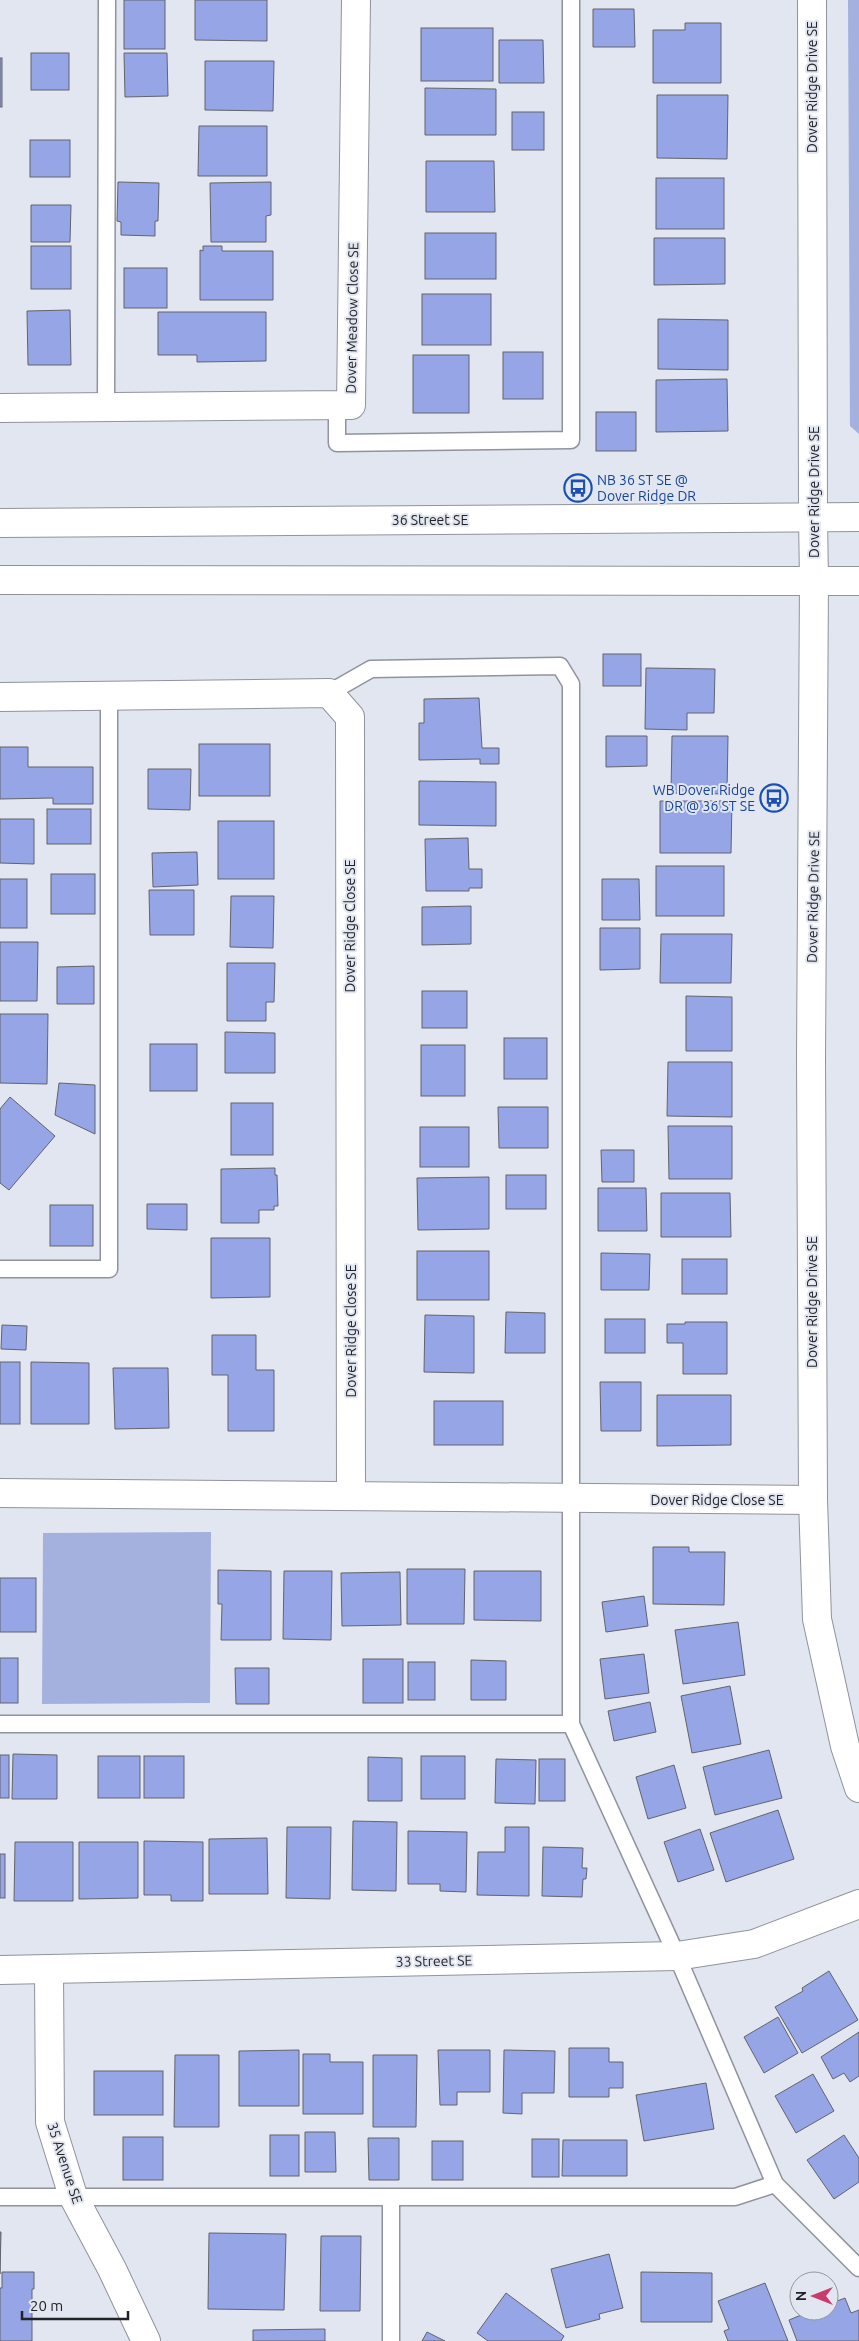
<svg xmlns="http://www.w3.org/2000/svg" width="859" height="2341" font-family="Ubuntu,sans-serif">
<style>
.green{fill:#a4b1df}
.building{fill:#95a5e5;stroke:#62646d}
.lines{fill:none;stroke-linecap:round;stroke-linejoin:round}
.lane-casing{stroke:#90939d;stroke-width:19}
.street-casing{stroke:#90939d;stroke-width:30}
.secondary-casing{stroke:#90939d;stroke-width:30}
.lane{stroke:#fff;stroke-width:16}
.street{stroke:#fff;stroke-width:28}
.secondary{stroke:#fff;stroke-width:28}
.labels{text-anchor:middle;stroke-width:4;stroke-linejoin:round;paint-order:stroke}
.street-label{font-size:14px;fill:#222327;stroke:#e2e6f0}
.transit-label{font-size:14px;fill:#164399;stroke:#e2e6f0;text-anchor:start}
</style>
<rect width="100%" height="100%" fill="#e2e6f0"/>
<g class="green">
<path d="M848 0H859V434L850 426Z"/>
<path d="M211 1532 210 1703 42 1704 43 1533Z"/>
</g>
<g class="building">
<rect x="124" y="0" width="41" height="49"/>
<path d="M195 0H267V41L195 40Z"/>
<path d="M593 9H634L635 47H593Z"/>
<path d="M685 23H721V83H653V30H685Z"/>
<rect x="421" y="28" width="72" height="53"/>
<path d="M499 40H543L544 83H499Z"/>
<rect x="31" y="53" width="38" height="37"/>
<path d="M124 53H167L168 96 125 97Z"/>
<rect x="0" y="58" width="2" height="49"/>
<path d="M205 61H274L273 111 205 110Z"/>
<path d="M425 88 496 89V135H425Z"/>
<path d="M657 95H728L727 159 657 158Z"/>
<rect x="512" y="112" width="32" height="38"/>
<path d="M199 126H267V176H198Z"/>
<rect x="30" y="140" width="40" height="37"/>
<path d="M426 161H494L495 212H426Z"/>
<rect x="656" y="178" width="68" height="51"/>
<path d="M118 182 159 183 158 221H155V236L121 235V222L117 221Z"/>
<path d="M271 182V215L266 216V242H211L210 183Z"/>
<path d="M31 205H71L70 242H31Z"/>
<rect x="425" y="233" width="71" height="46"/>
<path d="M654 238H725V284L654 285Z"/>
<rect x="31" y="246" width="40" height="43"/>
<path d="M203 246H222V251H273V300H200V250L203 251Z"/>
<rect x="124" y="268" width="43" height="40"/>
<rect x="422" y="294" width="69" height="51"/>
<path d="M70 310 71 365H28L27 311Z"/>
<path d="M158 312H266V361L197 362V355H158Z"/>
<path d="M658 319 728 320V370L658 369Z"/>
<rect x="503" y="352" width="40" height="47"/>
<rect x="413" y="355" width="56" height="58"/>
<path d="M727 379 728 431 656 432V380Z"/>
<rect x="596" y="412" width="40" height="39"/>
<rect x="603" y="654" width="38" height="32"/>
<path d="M646 668 715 669 714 713H687V730L645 729Z"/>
<path d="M479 698 482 748H499V764H480V759L419 760V723H424V699Z"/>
<path d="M606 736H647V766L606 767Z"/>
<path d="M672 736H728L727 794 671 793Z"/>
<rect x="199" y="744" width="71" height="52"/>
<path d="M0 747H28V767H93V804H53V798L0 799Z"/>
<path d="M148 769H191L190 810 148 809Z"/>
<path d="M419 781 496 782V826L419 825Z"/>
<path d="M660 801H732L731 853H660Z"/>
<rect x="47" y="809" width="44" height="35"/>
<path d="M0 819H34V864L0 863Z"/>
<rect x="218" y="821" width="56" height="58"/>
<path d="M468 838 469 869H482V888H469V891H426L425 839Z"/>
<path d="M197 852 198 885 153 887 152 853Z"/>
<rect x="656" y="866" width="68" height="50"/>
<rect x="51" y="874" width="44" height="40"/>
<rect x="0" y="879" width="27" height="49"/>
<path d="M602 879H639L640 920H602Z"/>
<path d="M149 890H194V935H150Z"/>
<path d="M231 896H274L273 948 230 947Z"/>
<path d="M471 906V944L422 945V907Z"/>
<path d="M600 928H640V969L600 970Z"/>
<path d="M661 934H732L731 983H660Z"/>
<path d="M0 942H38L37 1001H0Z"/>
<path d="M227 963H275L274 1002H266V1021H227Z"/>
<path d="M94 966V1004H57V967Z"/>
<rect x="422" y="991" width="45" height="37"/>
<path d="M686 996 732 997V1051H686Z"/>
<path d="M0 1014H48L47 1084 0 1083Z"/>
<path d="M225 1032 275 1033V1073H225Z"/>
<rect x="504" y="1038" width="43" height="41"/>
<rect x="150" y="1044" width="47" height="47"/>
<rect x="421" y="1045" width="44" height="51"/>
<path d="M668 1062H732V1117L667 1116Z"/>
<path d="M59 1083 95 1085V1134L55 1115Z"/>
<path d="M10 1097 55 1136 9 1190 0 1183V1109Z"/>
<rect x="231" y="1103" width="42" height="52"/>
<path d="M498 1107H548V1148H499Z"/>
<path d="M668 1126H732V1179H669Z"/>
<rect x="420" y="1127" width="49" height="40"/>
<path d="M601 1150H634V1182H602Z"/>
<path d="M275 1168V1175H277L278 1206H274V1210H259V1223H221V1169Z"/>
<rect x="506" y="1175" width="40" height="34"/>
<path d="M489 1177V1229L418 1230 417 1178Z"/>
<path d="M598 1188H646L647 1231H598Z"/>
<path d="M661 1193H730L731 1237H661Z"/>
<path d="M147 1204H187V1230L147 1229Z"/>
<rect x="50" y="1205" width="43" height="41"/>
<path d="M211 1238H270V1297L211 1298Z"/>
<rect x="417" y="1251" width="72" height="49"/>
<path d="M601 1253 650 1254 649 1290H601Z"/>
<rect x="682" y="1259" width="45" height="35"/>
<path d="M506 1312 545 1313V1353H505Z"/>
<path d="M425 1315 474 1316V1373L424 1372Z"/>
<rect x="605" y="1319" width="40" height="34"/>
<path d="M685 1322H727V1374H683V1343H667V1324H685Z"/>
<path d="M2 1325 27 1326 26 1350 1 1349Z"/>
<path d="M212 1335H256V1370H274V1431H228V1375H212Z"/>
<rect x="0" y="1362" width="20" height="62"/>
<path d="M31 1362 89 1363V1424H31Z"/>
<path d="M113 1368H168L169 1428 115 1429Z"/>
<path d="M600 1382H641V1431H601Z"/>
<path d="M657 1395H731V1445L657 1446Z"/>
<rect x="434" y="1401" width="69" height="44"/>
<path d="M653 1547H689V1552H725L724 1605 653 1604Z"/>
<path d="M407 1569H465L464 1624H407Z"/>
<path d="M218 1570 271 1571V1640H221L222 1604H218Z"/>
<path d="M284 1571H332L331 1640 283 1639Z"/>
<path d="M474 1571H541V1621L474 1620Z"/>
<path d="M400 1572 401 1625 342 1626 341 1573Z"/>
<rect x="0" y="1578" width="36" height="54"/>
<path d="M644 1596 648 1626 606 1632 602 1602Z"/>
<path d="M738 1622 745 1675 683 1684 675 1630Z"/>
<path d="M644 1654 649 1693 605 1699 600 1659Z"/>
<rect x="0" y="1658" width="18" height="45"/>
<rect x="363" y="1659" width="40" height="44"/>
<path d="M471 1660 506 1661V1700H471Z"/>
<rect x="408" y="1662" width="27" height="38"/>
<path d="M235 1668H269V1704H236Z"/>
<path d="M730 1686 741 1744 692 1753 681 1696Z"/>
<path d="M650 1702 656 1732 614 1741 608 1711Z"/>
<path d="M769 1750 782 1798 715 1815 703 1767Z"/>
<path d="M13 1754 57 1755V1799H12Z"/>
<rect x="0" y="1755" width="9" height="43"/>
<rect x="98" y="1756" width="42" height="42"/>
<rect x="144" y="1756" width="40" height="42"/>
<rect x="421" y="1756" width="44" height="43"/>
<path d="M368 1757 402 1758V1801H368Z"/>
<path d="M496 1759 536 1760 535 1804 495 1803Z"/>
<rect x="539" y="1759" width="26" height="42"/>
<path d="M674 1765 686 1808 648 1819 636 1777Z"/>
<path d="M778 1810 794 1859 726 1882 710 1833Z"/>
<path d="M353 1821 397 1822 396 1891 352 1890Z"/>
<path d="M287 1827H331L330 1899 286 1898Z"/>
<path d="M505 1827H529V1896L477 1895 478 1852H505Z"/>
<path d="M700 1829 714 1870 678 1882 664 1842Z"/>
<path d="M408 1831 467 1832 466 1892 440 1891V1884H408Z"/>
<path d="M267 1838 268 1894H209V1839Z"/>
<path d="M144 1841 203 1842V1901H171V1895H144Z"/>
<path d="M15 1842H73V1901H14Z"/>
<path d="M79 1842H138V1898L79 1899Z"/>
<path d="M543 1847 583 1848 582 1868H587L586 1879H583L582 1897 542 1896Z"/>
<rect x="0" y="1854" width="5" height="44"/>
<path d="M829 1971 858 2020 802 2053 775 2007 803 1991 802 1988Z"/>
<path d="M778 2017 798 2053 764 2073 744 2037Z"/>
<path d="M859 2032V2076L850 2082 844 2073 833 2079 821 2057Z"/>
<path d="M569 2048H609V2062H623V2088H609V2097H569Z"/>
<path d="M299 2050V2106H239V2051Z"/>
<path d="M438 2050H490V2092H457V2105H440Z"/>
<path d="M504 2050 555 2051 554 2093H522V2114L503 2113Z"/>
<path d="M303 2054H330V2062H363V2114H303Z"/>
<path d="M175 2055H219V2127H174Z"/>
<path d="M373 2055H417L416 2127H373Z"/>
<rect x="94" y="2071" width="69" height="44"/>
<path d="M813 2074 834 2111 796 2133 775 2096Z"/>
<path d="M706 2083 714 2129 644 2141 636 2095Z"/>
<path d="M305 2132H335L336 2172H305Z"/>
<rect x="270" y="2135" width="29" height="41"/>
<path d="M844 2135 859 2158V2182L834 2199 807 2160Z"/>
<rect x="123" y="2137" width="40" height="43"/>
<path d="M368 2138H399V2180H369Z"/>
<rect x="532" y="2139" width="27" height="38"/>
<path d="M563 2140H627V2176H562Z"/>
<rect x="432" y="2141" width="31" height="39"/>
<path d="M0 2232H1L0 2274Z"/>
<path d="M209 2233 286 2234 284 2310 208 2309Z"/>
<path d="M321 2236H361L360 2311H320Z"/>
<path d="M609 2254 623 2308 599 2314 600 2319 566 2328 551 2269Z"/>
<path d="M2 2272H34V2289H32V2341H0V2288H2Z"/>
<path d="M641 2272 712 2273V2322H641Z"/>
<path d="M765 2283 788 2341H728L724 2331 729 2329 718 2301Z"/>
<path d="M506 2293 564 2336 561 2341H488L477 2333Z"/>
<path d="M845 2298 851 2313 859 2310V2341H797L789 2320 811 2311H829V2304Z"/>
<path d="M325 2329V2341H253V2330Z"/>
<path d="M427 2332 445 2341H422Z"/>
</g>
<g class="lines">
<g class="lane-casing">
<g id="lane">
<path d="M337 405V443L571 440V0"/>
<path d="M106 407 107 0"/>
<path d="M329 693 371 669 560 666 571 684V1724L677 1956 775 2184 859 2268"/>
<path d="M0 1269H109V696"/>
<path d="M0 1724H571"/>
<path d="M0 2197H735L775 2184"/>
<path d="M391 2198V2341"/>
</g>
</g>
<g class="street-casing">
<g id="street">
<path d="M812 0 813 517"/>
<path d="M0 408 351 405 356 0"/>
<path d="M814 581 811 1057 813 1500 817 1619 845 1746 859 1788"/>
<path d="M0 697 329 693 350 717 351 1496"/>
<path d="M0 1493 813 1500"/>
<path d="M0 1970 677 1956 754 1944 859 1904"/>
<path d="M49 1970 50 2122 73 2196 112 2269 146 2341"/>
</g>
</g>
<g class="secondary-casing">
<g id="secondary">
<path d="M813 517 814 581"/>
<path d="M0 523 859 517"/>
<path d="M0 580 859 581"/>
</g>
</g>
<use href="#lane" class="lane"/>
<use href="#street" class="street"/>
<use href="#secondary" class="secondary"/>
</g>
<defs>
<g id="bus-ring" transform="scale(1.4375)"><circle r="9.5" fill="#e2e6f0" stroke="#1a4fb4" stroke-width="1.5"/><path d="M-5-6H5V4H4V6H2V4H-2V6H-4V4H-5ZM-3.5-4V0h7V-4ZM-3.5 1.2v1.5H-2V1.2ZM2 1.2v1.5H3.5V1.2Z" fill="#1a4fb4"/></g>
</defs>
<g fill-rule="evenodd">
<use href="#bus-ring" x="578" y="488"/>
<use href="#bus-ring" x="774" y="798"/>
</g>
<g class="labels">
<g class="street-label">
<text transform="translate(812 87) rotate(-90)" y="5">Dover Ridge Drive SE</text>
<text transform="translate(352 318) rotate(-89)" y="5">Dover Meadow Close SE</text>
<text transform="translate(814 492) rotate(-90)" y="5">Dover Ridge Drive SE</text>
<text x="430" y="525">36 Street SE</text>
<text transform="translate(813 897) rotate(-89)" y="5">Dover Ridge Drive SE</text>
<text transform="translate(350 926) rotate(-90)" y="5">Dover Ridge Close SE</text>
<text transform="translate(812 1302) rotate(-90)" y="5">Dover Ridge Drive SE</text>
<text transform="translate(351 1331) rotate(-90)" y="5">Dover Ridge Close SE</text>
<text x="717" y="1505">Dover Ridge Close SE</text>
<text transform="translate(434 1961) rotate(-1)" y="5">33 Street SE</text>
<text transform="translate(65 2163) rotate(72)" y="5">35 Avenue SE</text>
</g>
<g class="transit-label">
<text x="597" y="485">NB 36 ST SE @<tspan x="597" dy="16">Dover Ridge DR</tspan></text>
<text x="755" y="795" text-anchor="end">WB Dover Ridge<tspan x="755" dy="16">DR @ 36 ST SE</tspan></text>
</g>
</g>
<g transform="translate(814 2296) rotate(270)"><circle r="24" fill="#e2e6f0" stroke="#9598a0"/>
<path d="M0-4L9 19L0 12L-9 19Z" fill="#c83b6a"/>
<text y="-8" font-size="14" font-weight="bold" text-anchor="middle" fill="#222327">N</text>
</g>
<path d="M22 2311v8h106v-8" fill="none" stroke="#222327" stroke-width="2.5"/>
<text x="30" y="2311" font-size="15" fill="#222327" stroke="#e2e6f0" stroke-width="4" paint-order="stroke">20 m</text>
</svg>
